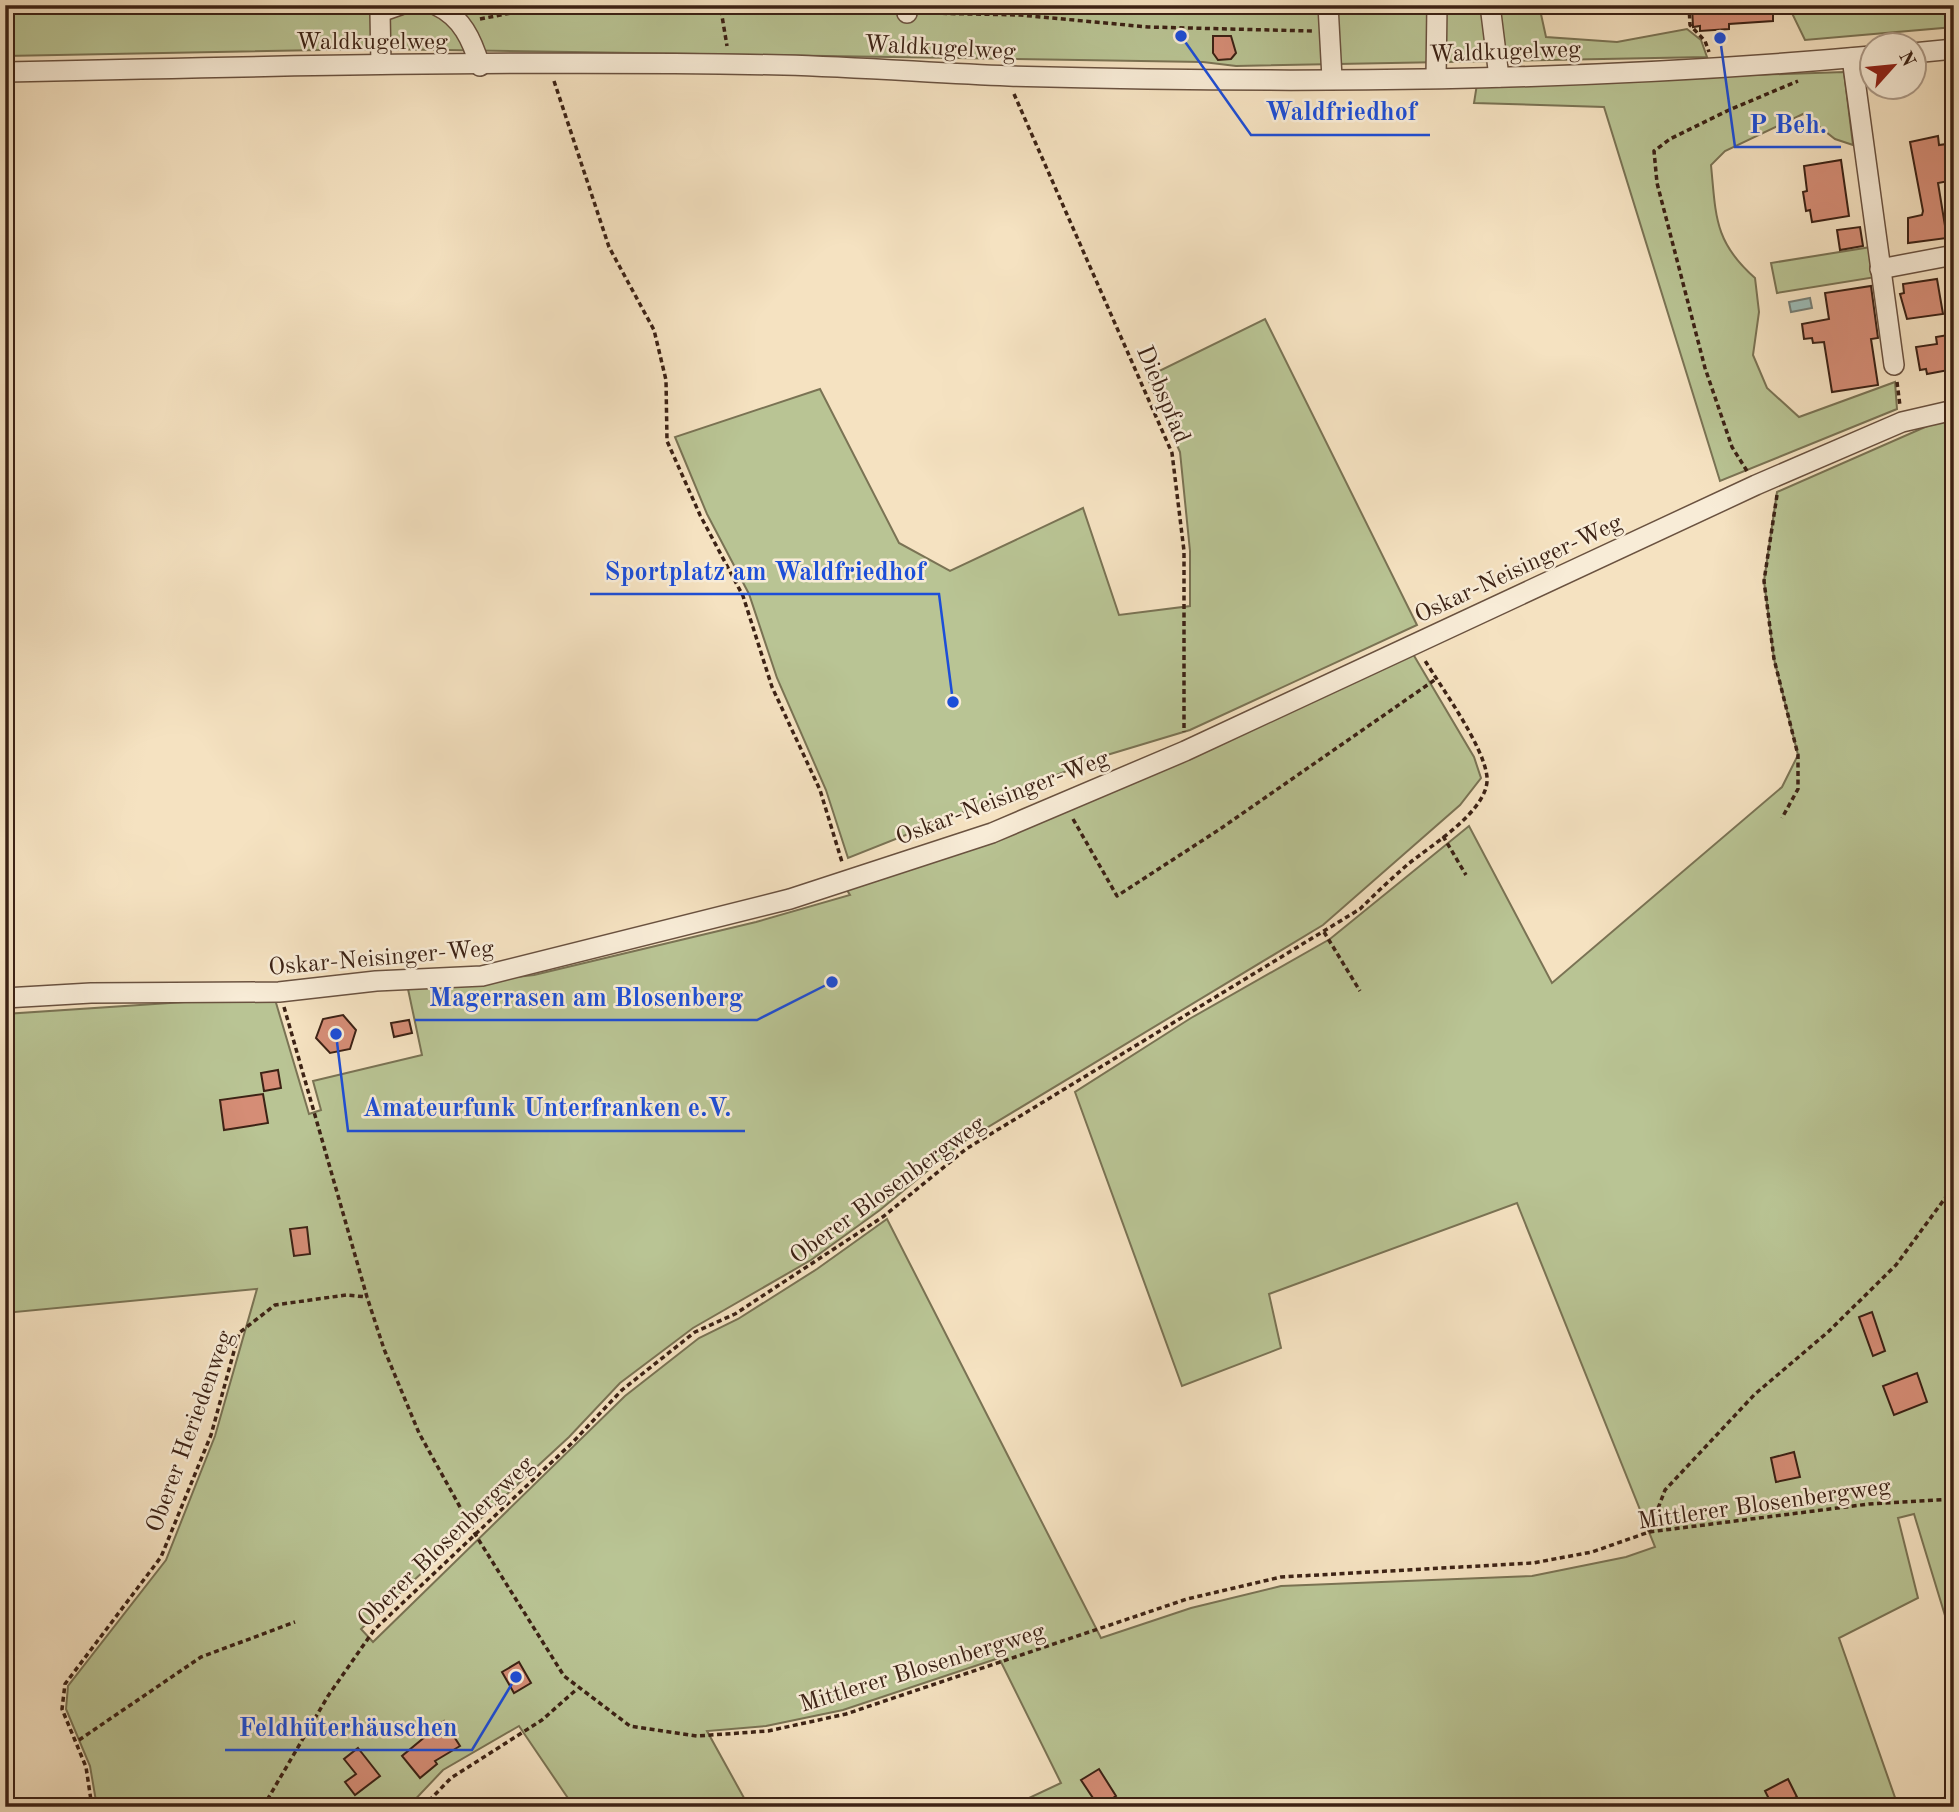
<svg xmlns="http://www.w3.org/2000/svg" width="1959" height="1812" font-family="'Old Standard TT',serif">
<style>
.green{fill:#b9c494;stroke:#7a7354;stroke-width:2}
.water{fill:#9dbdb8;stroke:#767f77;stroke-width:2}
.building{fill:#d58d76;stroke:#3c2215;stroke-width:2}
.lines{fill:none;stroke-linecap:round;stroke-linejoin:round}
.minor-casing{stroke:#6a5240;stroke-width:22}
.path{stroke:#3c2215;stroke-width:3.5;stroke-dasharray:5 3.5;stroke-linecap:butt}
.minor{stroke:#f8ecd7;stroke-width:19}
.labels{text-anchor:middle;stroke-width:5;stroke-linejoin:round;paint-order:stroke}
.street-label{font-size:24px;fill:#3c2215;stroke:#f8ecd7}
.leader{fill:none;stroke:#1d4ed8;stroke-width:2.5}
.callout-dot{fill:#1d4ed8;stroke:#f8ecd7;stroke-width:2.5}
.callout-label{font-size:26px;text-anchor:middle;font-weight:bold;fill:#1d4ed8;stroke:#f8ecd7;stroke-width:5;stroke-linejoin:round;paint-order:stroke}
</style>
<rect width="100%" height="100%" fill="#f5e2c1"/>
<filter id="stains"><feTurbulence type="fractalNoise" baseFrequency=".00286" numOctaves="4"/><feColorMatrix values="0 0 0 0 .2 0 0 0 0 .09 0 0 0 0 .02 0 0 0 .5 -.17"/></filter>
<radialGradient id="worn" r=".72"><stop offset=".6" stop-color="#630" stop-opacity="0"/><stop offset="1" stop-color="#630" stop-opacity=".3"/></radialGradient>
<g class="green">
<path d="M5 5H1539L1546 37 1617 42 1687 29 1701 40 1707 57 1236 66 1203 62 376 49 5 56Z"/>
<path d="M1788 5H1954V27L1805 40Z"/>
<path d="M1844 72 1853 145 1835 139 1803 114 1725 151 1711 165C1716 216 1714 242 1755 278L1759 312 1753 355 1767 388 1799 417 1895 382 1897 409 1720 481 1604 107 1474 103 1477 84Z"/>
<path d="M1871 247 1876 277 1777 293 1771 263Z"/>
<path d="M1265 319 1417 625 1190 730 1107 755 848 858 826 790 777 678 749 594 707 514 675 437 820 389 899 543 950 571 1083 508 1119 615 1190 606V551L1180 452 1147 377Z"/>
<path d="M1954 418V1645L1914 1514 1898 1518 1918 1598 1839 1638 1898 1806 1954 1796V1807H1010L1061 1783 999 1658 843 1710 766 1726 707 1731 749 1807H574L519 1726 443 1770 408 1807H97L90 1766 66 1709 68 1686 166 1560 215 1436 257 1289 5 1313V1014L274 996 309 1114 321 1110 313 1081 422 1055 408 989 534 975 756 922 850 895 845 887 1413 654 1474 757 1481 778 1460 805 1323 925 960 1144 880 1210 811 1260 693 1328 620 1383 569 1437 361 1629 373 1642 625 1396 699 1338 738 1319 817 1269 887 1219 1101 1638 1191 1608 1281 1586 1532 1576 1626 1557 1655 1547 1517 1203 1269 1294 1281 1348 1182 1386 1075 1092 1191 1018 1330 939 1469 826 1552 983 1782 787 1798 755 1774 659 1764 581 1777 492 1941 420Z"/>
</g>
<path class="water" d="M1810 298 1812 308 1791 312 1789 302Z"/>
<g class="building">
<path d="M1692 5H1773V21L1729 24V29L1700 31V26L1693 27Z"/>
<path d="M1213 36H1231L1236 53 1231 59 1218 60 1213 53Z"/>
<path d="M1938 136 1939 145 1954 143V180L1938 183 1947 238 1908 243V218L1922 215 1923 211 1910 142Z"/>
<path d="M1841 160 1849 216 1812 222 1810 210 1806 211 1803 192 1807 191 1804 166Z"/>
<path d="M1860 227 1863 246 1840 250 1837 230Z"/>
<path d="M1937 279 1943 314 1907 319 1900 294 1904 293 1903 284Z"/>
<path d="M1871 286 1878 338 1871 339 1878 385 1832 392 1824 342 1813 343 1812 338 1804 339 1802 324 1829 319 1825 293Z"/>
<path d="M1954 334V369L1927 374 1926 369 1920 370 1916 347 1937 344 1936 337Z"/>
<path d="M343 1015 356 1030 350 1049 330 1053 316 1038 323 1019Z"/>
<path d="M409 1020 412 1033 394 1037 391 1023Z"/>
<path d="M278 1070 281 1088 264 1091 261 1073Z"/>
<path d="M263 1094 268 1123 224 1130 220 1100Z"/>
<path d="M307 1227 310 1254 294 1256 290 1229Z"/>
<path d="M1872 1312 1885 1351 1873 1356 1859 1317Z"/>
<path d="M1917 1373 1927 1402 1894 1415 1883 1386Z"/>
<path d="M1794 1452 1800 1477 1776 1482 1771 1458Z"/>
<path d="M519 1662 531 1683 514 1693 502 1672Z"/>
<path d="M444 1721 460 1746 435 1761 437 1764 420 1778 402 1756Z"/>
<path d="M358 1748 380 1776 355 1795 345 1782 356 1774 344 1759Z"/>
<path d="M1099 1769 1116 1796 1099 1807 1081 1780Z"/>
<path d="M1788 1779 1797 1797 1773 1807 1765 1791Z"/>
</g>
<g class="lines">
<g class="minor-casing">
<g id="minor">
<path d="M436 5C462 17 472 40 480 66"/>
<path d="M907 5V13"/>
<path d="M1328 5 1332 78"/>
<path d="M1490 5 1499 77"/>
<path d="M1913 53 1954 49"/>
<path d="M1852 58 1894 365"/>
<path d="M381 64 380 12 400 5"/>
<path d="M5 72C265 66 524 60 784 65 859 67 934 73 1009 76 1296 84 1586 82 1871 56"/>
<path d="M1436 78 1437 5"/>
<path d="M1880 269 1954 255"/>
<path d="M5 998 91 993 279 992 376 981 482 976 790 899 992 833 1185 751 1756 485 1902 422 1954 410"/>
</g>
</g>
<g class="path">
<path d="M580 5 889 13"/>
<path d="M1689 5 1690 25 1705 41 1709 52"/>
<path d="M721 10 727 46"/>
<path d="M925 13 1020 15 1148 27 1312 31"/>
<path d="M480 19 552 5"/>
<path d="M1883 43 1900 41"/>
<path d="M554 81 609 247 654 330 666 380 667 441 700 515 743 596 772 687 820 790 842 862"/>
<path d="M1014 94 1172 453 1184 551V732"/>
<path d="M1897 382 1900 406"/>
<path d="M1747 471 1732 447 1705 368 1657 183 1654 151 1670 139 1729 110 1798 81"/>
<path d="M1777 495 1764 581 1774 659 1798 755V789L1782 818"/>
<path d="M1073 819 1117 896 1220 829 1436 679"/>
<path d="M1443 836 1466 875"/>
<path d="M1324 932 1360 991"/>
<path d="M284 1007 367 1297 384 1349 419 1433 475 1534 564 1676 630 1726 697 1736 768 1731 846 1714 1187 1599 1281 1577 1533 1563 1592 1552 1649 1532 1869 1504 1954 1499"/>
<path d="M1649 1532 1665 1490 1755 1394 1828 1332 1896 1265 1954 1186"/>
<path d="M79 1740 201 1657 295 1622"/>
<path d="M92 1807 86 1767 62 1709 65 1684 161 1557 211 1435 239 1333 275 1305 346 1295 367 1297"/>
<path d="M263 1807 328 1696 374 1630 572 1443 622 1390 695 1332 735 1314 884 1216 966 1149 1360 909C1375 894 1391 879 1407 865 1430 846 1490 810 1487 777 1484 746 1441 687 1424 659"/>
<path d="M423 1807 451 1778 542 1720 577 1689"/>
</g>
<use href="#minor" class="minor"/>
</g>
<g class="labels">
<g class="street-label">
<text x="372" y="49">Waldkugelweg</text>
<text transform="translate(940 47) rotate(3)" y="8">Waldkugelweg</text>
<text transform="translate(1505 51) rotate(-2)" y="8">Waldkugelweg</text>
<text transform="translate(1164 394) rotate(67)" y="8">Diebspfad</text>
<text transform="translate(1518 568) rotate(-25)" y="8">Oskar-Neisinger-Weg</text>
<text transform="translate(1002 797) rotate(-21)" y="8">Oskar-Neisinger-Weg</text>
<text transform="translate(381 957) rotate(-5)" y="8">Oskar-Neisinger-Weg</text>
<text transform="translate(887 1189) rotate(-36)" y="8">Oberer Blosenbergweg</text>
<text transform="translate(189 1431) rotate(-70)" y="8">Oberer Heriedenweg</text>
<text transform="translate(1764 1503) rotate(-8)" y="8">Mittlerer Blosenbergweg</text>
<text transform="translate(445 1541) rotate(-44)" y="8">Oberer Blosenbergweg</text>
<text transform="translate(922 1667) rotate(-17)" y="8">Mittlerer Blosenbergweg</text>
</g>
</g>
<path class="leader" d="M1181 36L1251 135H1430M1720 38L1735 147H1841M953 702L939 594H590M832 982L757 1020H415M336 1034L348 1131H745M516 1677L472 1750H225"/>
<g class="callout-dot">
<circle cx="1181" cy="36" r="7"/>
<circle cx="1720" cy="38" r="7"/>
<circle cx="953" cy="702" r="7"/>
<circle cx="832" cy="982" r="7"/>
<circle cx="336" cy="1034" r="7"/>
<circle cx="516" cy="1677" r="7"/>
</g>
<g class="callout-label">
<text x="1341" y="120">Waldfriedhof</text>
<text x="1788" y="133">P Beh.</text>
<text x="765" y="580">Sportplatz am Waldfriedhof</text>
<text x="586" y="1006">Magerrasen am Blosenberg</text>
<text x="547" y="1116">Amateurfunk Unterfranken e.V.</text>
<text x="348" y="1736">Feldhüterhäuschen</text>
</g>
<rect width="1959" height="1812" fill="none" stroke="#f5e2c1" stroke-width="28"/>
<rect x="7" y="7" width="1945" height="1798" fill="none" stroke="#3c2215" stroke-width="3.5"/>
<rect x="14" y="14" width="1931" height="1784" fill="none" stroke="#3c2215" stroke-width="2"/>
<g transform="translate(1893 66) rotate(63)"><circle r="33" fill="#f8ecd7" stroke="#ad9b89" stroke-width="2"/>
<path d="M0-5L12 26L0 18L-12 26Z" fill="#8f2418"/>
<text y="-10" font-size="19" font-weight="bold" text-anchor="middle" fill="#3c2215">N</text>
</g>
<rect width="100%" height="100%" filter="url(#stains)"/>
<rect width="100%" height="100%" fill="url(#worn)"/>
</svg>
